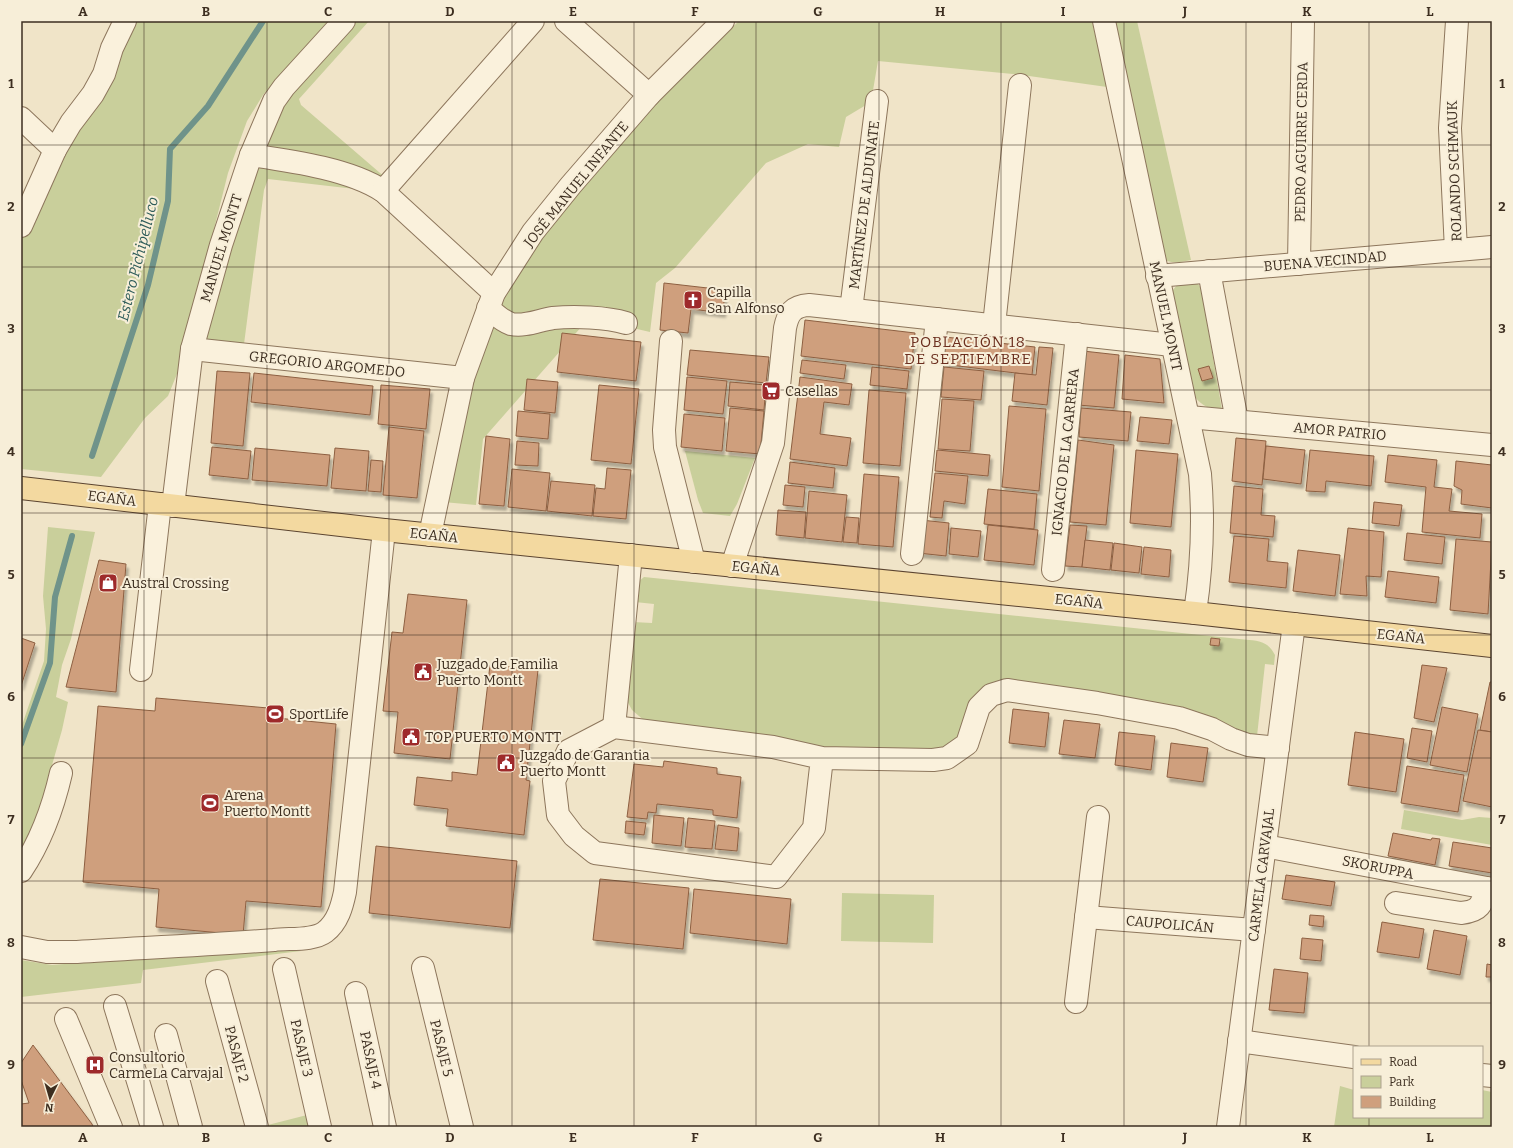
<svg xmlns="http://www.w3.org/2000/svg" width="1513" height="1148" font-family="Bitter,serif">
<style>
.green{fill:#c9cf9b}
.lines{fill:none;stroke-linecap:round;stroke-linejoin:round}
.stream{stroke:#6f938a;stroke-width:6}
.building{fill:#cf9f7d;stroke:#8d5f41;filter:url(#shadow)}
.minor-casing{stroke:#8d765c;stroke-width:24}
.major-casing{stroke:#5b4430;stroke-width:24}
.minor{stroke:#faf1dc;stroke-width:22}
.major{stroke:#f3d9a0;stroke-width:22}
.grid{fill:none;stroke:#3d2e20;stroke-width:1;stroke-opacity:0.55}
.labels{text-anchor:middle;stroke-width:4;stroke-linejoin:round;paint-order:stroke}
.street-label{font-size:14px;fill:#3d2e20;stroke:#f7eed8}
.poi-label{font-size:14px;fill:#3d2e20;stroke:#f7eed8;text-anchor:start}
.water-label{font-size:15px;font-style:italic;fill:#2f5d5a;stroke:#f7eed8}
.neighbourhood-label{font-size:15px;letter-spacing:1px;fill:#6b2e1e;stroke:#f7eed8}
.neatline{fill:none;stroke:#3d2e20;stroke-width:1.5}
.grid-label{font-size:13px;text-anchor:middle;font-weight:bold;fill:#3d2e20}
</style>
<defs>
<filter id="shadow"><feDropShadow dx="2.5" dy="4.5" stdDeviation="1" flood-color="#0004"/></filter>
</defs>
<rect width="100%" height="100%" fill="#f0e4c8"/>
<g class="green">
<path d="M134 21H328L263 95 247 121 228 173 179 369 168 396 145 418 101 477 21 469V241L28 223Z"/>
<path d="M356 21H369L299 99 301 105 387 179 381 180 269 147 267 143 286 100Z"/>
<path d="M739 21H1092L1107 87 1022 75 878 61 871 102 846 117 839 147 808 144 766 163 675 268 656 283 650 332 637 329 628 321 590 317 483 439 476 505 443 502 474 368 501 298 535 244 667 89Z"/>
<path d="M1112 21H1137L1191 260C1182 262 1173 264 1165 260Z"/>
<path d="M255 166 272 168 348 184 355 189 268 179 264 190 244 344 206 341Z"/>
<path d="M1192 282 1198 284 1201 288 1222 410C1210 409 1203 407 1195 397L1172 291 1178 284Z"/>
<path d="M685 451 755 458 737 504 730 516 703 513 698 500Z"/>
<path d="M48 527 95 532 71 639 62 665 56 697 68 702 62 730 35 825 21 855V728L44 661 46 629 43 596Z"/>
<path d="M644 577 1249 640C1261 641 1269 643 1275 655L1274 665 1265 664 1257 736 1004 684 952 750 851 751 647 723 632 710 626 699 633 622 652 623 654 604 635 602 638 582Z"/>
<path d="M1404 810 1462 820 1479 817 1492 818V845L1401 829Z"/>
<path d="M842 893 934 895 933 943 841 941Z"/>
<path d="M295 945 301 951 143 970 141 983 21 997V960L52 965Z"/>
<path d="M1340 1086 1354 1090V1117H1482V1090L1492 1092V1127H1334Z"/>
<path d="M307 1115 310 1127 264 1126Z"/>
</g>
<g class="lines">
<g class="stream">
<path d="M92 456 148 285 168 201 170 149 208 106 263 21"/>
<path d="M21 744 50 663 55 597 72 536"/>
</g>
</g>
<g class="building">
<path d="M664 283 725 290 723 313 691 309 688 333 660 330Z"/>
<path d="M805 320 915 333 911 369 801 356Z"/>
<path d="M562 333 641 342 636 381 557 372Z"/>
<path d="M945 337 1035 347 1032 375 942 364Z"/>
<path d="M1039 347 1053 348 1047 405 1012 401 1015 373 1036 375Z"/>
<path d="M690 350 769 357 766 383 687 375Z"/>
<path d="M1083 351 1119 355 1114 408 1078 405Z"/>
<path d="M1125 355 1160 359 1164 403 1122 399Z"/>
<path d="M802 360 846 365 844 379 800 373Z"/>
<path d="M1209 366 1213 378 1202 381 1198 369Z"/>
<path d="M872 367 909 371 907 389 870 385Z"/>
<path d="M944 367 984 371 981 400 941 397Z"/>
<path d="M217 371 250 373 243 446 211 443Z"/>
<path d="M254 373 373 386 370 415 251 402Z"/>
<path d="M687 377 727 381 723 414 684 410Z"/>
<path d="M800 377 852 384 849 405 824 402 820 434 851 438 847 466 790 459Z"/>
<path d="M527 379 558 382 555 413 524 410Z"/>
<path d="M730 382 766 385 764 410 728 406Z"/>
<path d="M381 385 430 389 426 429 378 424Z"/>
<path d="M599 385 639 389 631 464 591 460Z"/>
<path d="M869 390 906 393 900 466 863 463Z"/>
<path d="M942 399 974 401 970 451 938 449Z"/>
<path d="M1009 406 1046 409 1039 491 1002 487Z"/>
<path d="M730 408 764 411 760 454 726 451Z"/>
<path d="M1081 408 1131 412 1128 441 1079 437Z"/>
<path d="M518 411 550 414 548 439 516 436Z"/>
<path d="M684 414 725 418 722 451 681 447Z"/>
<path d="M1140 417 1172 420 1169 444 1137 441Z"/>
<path d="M389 427 424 431 417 498 383 495Z"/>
<path d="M486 436 510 439 504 506 479 504Z"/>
<path d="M1236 438 1266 441 1262 485 1232 481Z"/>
<path d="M1078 440 1114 445 1106 525 1070 522Z"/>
<path d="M517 441 539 443 538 466 515 465Z"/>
<path d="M1266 446 1305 450 1301 484 1263 479Z"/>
<path d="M212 447 251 451 248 479 209 475Z"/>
<path d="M255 448 330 455 327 486 252 480Z"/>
<path d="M335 448 369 451 366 491 331 488Z"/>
<path d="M937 450 990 455 988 476 935 471Z"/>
<path d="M1136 450 1178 454 1171 527 1130 523Z"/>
<path d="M1310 450 1374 456 1371 486 1326 481 1325 492 1306 491Z"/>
<path d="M1388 455 1437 460 1434 487 1452 489 1449 511 1482 514 1480 538 1422 532 1426 487 1385 482Z"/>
<path d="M371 460 383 461 381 492 368 491Z"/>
<path d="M1456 461 1492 465V508L1461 504 1462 490 1454 486Z"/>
<path d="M790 462 835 468 833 488 788 483Z"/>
<path d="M607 468 631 470 626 519 593 516 596 488 605 489Z"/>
<path d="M512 469 550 473 546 511 508 507Z"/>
<path d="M935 473 968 476 965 504 944 501 942 518 930 517Z"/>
<path d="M864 474 899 477 893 547 858 544Z"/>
<path d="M551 481 595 485 592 516 547 511Z"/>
<path d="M785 485 805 487 803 507 783 505Z"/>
<path d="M1234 486 1263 489 1261 515 1275 516 1273 537 1230 533Z"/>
<path d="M988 489 1037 494 1034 529 984 524Z"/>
<path d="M809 491 847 495 842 542 805 538Z"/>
<path d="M1374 502 1402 505 1399 526 1372 523Z"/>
<path d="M778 510 806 512 804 538 776 535Z"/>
<path d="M846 517 859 518 857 543 843 542Z"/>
<path d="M921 520 949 523 946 556 918 553Z"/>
<path d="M988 525 1038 530 1034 565 984 560Z"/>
<path d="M1070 525 1087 526 1082 567 1065 566Z"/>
<path d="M951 528 981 531 978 557 949 554Z"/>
<path d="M1348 528 1384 532 1381 577 1366 576 1367 596 1340 594Z"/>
<path d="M1407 533 1445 537 1442 564 1404 560Z"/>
<path d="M1234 536 1269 539 1267 561 1288 563 1286 588 1229 582Z"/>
<path d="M1456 539 1492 542 1488 614 1450 610Z"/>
<path d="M1085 540 1113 543 1110 570 1082 567Z"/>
<path d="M1114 543 1142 547 1139 573 1111 570Z"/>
<path d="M1144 547 1171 550 1169 577 1141 574Z"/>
<path d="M1298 550 1340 555 1335 596 1293 591Z"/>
<path d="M99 560 126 564 116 692 66 687Z"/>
<path d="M1388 571 1439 577 1436 603 1385 597Z"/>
<path d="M408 594 467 600 450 759 394 753 398 712 383 711 392 632 403 633Z"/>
<path d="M21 638 35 643 21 686Z"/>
<path d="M1211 638 1220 639 1219 646 1210 645Z"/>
<path d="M490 665 538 670 526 780 530 781 524 835 446 826 448 809 414 805 417 777 452 781V772L477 775Z"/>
<path d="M1422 665 1447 668 1434 722 1414 718Z"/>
<path d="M1490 682H1492V732L1480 730Z"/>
<path d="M156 698 268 708 267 717 336 724 321 907 246 901 243 935 156 927 159 889 83 882 98 706 155 711Z"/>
<path d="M1442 707 1478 714 1467 772 1430 765Z"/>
<path d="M1013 709 1049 713 1045 747 1009 743Z"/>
<path d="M1064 720 1100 724 1095 758 1059 754Z"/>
<path d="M1412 728 1432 731 1427 762 1407 758Z"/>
<path d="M1478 730 1492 732V807L1463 801Z"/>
<path d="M1119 732 1155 736 1151 770 1115 765Z"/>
<path d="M1355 732 1404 739 1396 792 1348 785Z"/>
<path d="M1171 743 1208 748 1203 782 1167 777Z"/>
<path d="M664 761 717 768V774L741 777 737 818 713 815V810L657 804 656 813 648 812 647 819 627 817 634 764 663 767Z"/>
<path d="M1407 766 1464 775 1458 812 1401 803Z"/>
<path d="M654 815 684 818 681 846 652 843Z"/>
<path d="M688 818 715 821 712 849 685 847Z"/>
<path d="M626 821 646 823 644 835 625 833Z"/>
<path d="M718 825 739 828 737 851 715 849Z"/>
<path d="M1393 833 1431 840 1432 838 1440 839 1435 865 1388 856Z"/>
<path d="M1453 842 1492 848V873L1449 866Z"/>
<path d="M376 846 517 861 510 928 369 913Z"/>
<path d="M1286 875 1335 882 1331 906 1282 899Z"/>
<path d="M600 879 689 888 683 949 593 940Z"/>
<path d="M694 889 791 899 787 944 690 933Z"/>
<path d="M1310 915 1324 916 1323 927 1309 925Z"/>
<path d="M1382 922 1424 929 1419 958 1377 952Z"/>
<path d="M1434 930 1467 936 1460 975 1427 969Z"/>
<path d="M1302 938 1323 940 1321 961 1300 959Z"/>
<path d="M1487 964 1492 965V977H1486Z"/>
<path d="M1274 969 1308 973 1304 1013 1269 1010Z"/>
<path d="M33 1045 92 1124 93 1127H21V1104L29 1103 21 1080V1063Z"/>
</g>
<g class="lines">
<g class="minor-casing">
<g id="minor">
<path d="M566 21 649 95"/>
<path d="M1104 21 1200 474C1204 521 1202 566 1195 613"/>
<path d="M21 118 55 150"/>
<path d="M251 155C291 161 350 169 383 191L494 293"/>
<path d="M383 191 533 21"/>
<path d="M21 226 55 150 71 123 93 94 104 74 112 48 125 21"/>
<path d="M1456 250 1450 128 1457 21"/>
<path d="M1299 264 1303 21"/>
<path d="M1209 271 1237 421"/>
<path d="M1157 276 1492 247"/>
<path d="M488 308C495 314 502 321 511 324 525 327 539 320 553 318 574 316 606 317 626 323"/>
<path d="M851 310 877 101"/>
<path d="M994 325 1020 85"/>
<path d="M671 341 664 430 665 447 694 562"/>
<path d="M192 349 463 378"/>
<path d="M1189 417 1492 445"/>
<path d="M173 506 192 349 221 245 251 155 274 101 284 87 344 21"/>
<path d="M430 535 463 378 494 293 533 232 571 185 649 95 723 21"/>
<path d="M912 554 937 319"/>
<path d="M732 566 773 443 785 328C788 313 793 306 809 305L1172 345"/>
<path d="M1053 570 1077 334"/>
<path d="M141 670 160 504"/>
<path d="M614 727 631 555"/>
<path d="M822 758 814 828 776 877 595 853 574 836 558 815 554 781 568 751 614 727 773 747 822 758 933 760 947 758 967 744 979 707 991 695 1007 690 1097 703 1179 718 1212 729 1231 739 1248 745 1278 748"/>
<path d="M1265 846 1492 889"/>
<path d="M21 871C41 841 53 808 61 773"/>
<path d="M1396 903 1461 913C1480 911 1482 905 1486 888"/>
<path d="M1086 917 1254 930"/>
<path d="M21 947 47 952H77C142 948 209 945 274 940 289 938 313 941 325 932 338 922 342 906 345 892L384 530"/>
<path d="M423 968 462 1127"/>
<path d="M284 969 320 1127"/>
<path d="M217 981 257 1127"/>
<path d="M356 993 385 1127"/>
<path d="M1076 1002 1098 817"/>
<path d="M115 1006 152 1127"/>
<path d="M66 1019 111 1127"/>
<path d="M166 1035 191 1127"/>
<path d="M1239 1041 1354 1057"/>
<path d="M1482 1075 1492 1076"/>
<path d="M1228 1127 1294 624"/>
</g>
</g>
<g class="major-casing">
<path id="major" d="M21 488 384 530 1195 613 1492 646"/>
</g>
<use href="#minor" class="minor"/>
<use href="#major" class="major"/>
</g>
<path class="grid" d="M144 21V1127M267 21V1127M389 21V1127M512 21V1127M634 21V1127M756 21V1127M879 21V1127M1001 21V1127M1124 21V1127M1246 21V1127M1369 21V1047M21 145H1492M21 267H1492M21 390H1492M21 513H1492M21 635H1492M21 758H1492M21 881H1492M21 1003H1492M1369 1117V1127"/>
<defs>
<g id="church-square" transform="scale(1)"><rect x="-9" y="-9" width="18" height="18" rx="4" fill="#9e2a2b" stroke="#f7eed8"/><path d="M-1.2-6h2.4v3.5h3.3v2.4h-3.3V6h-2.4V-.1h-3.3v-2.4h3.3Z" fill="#fff"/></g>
<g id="supermarket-square" transform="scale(1)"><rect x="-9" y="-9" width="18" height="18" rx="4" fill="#9e2a2b" stroke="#f7eed8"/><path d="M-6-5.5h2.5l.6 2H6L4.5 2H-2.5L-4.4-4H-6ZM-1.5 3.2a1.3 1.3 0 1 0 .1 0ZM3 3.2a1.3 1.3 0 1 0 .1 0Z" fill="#fff"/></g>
<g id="shop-square" transform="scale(1)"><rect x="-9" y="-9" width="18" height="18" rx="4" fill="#9e2a2b" stroke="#f7eed8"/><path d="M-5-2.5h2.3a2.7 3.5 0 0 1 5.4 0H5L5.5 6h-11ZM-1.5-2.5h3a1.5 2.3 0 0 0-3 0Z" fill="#fff"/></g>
<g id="civic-square" transform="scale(1)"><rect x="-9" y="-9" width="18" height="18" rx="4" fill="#9e2a2b" stroke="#f7eed8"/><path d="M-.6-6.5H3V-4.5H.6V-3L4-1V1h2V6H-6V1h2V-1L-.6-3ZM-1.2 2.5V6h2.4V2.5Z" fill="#fff"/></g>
<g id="stadium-square" transform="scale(1)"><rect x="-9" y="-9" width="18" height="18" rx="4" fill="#9e2a2b" stroke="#f7eed8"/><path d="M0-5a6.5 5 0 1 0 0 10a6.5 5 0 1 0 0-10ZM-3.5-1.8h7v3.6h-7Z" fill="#fff"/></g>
<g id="hospital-square" transform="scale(1)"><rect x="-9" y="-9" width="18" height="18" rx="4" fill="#9e2a2b" stroke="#f7eed8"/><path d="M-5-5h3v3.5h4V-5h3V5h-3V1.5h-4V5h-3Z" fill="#fff"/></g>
</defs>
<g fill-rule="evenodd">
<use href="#church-square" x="693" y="300"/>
<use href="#supermarket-square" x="771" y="391"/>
<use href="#shop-square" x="108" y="583"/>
<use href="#civic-square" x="423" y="672"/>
<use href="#stadium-square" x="275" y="714"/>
<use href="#civic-square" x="411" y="737"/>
<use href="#civic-square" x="506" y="763"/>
<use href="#stadium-square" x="210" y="803"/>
<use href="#hospital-square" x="95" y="1065"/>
</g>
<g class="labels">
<g class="street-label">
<text transform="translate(1301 142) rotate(-89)" y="5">PEDRO AGUIRRE CERDA</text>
<text transform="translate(1454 171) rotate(-92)" y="5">ROLANDO SCHMAUK</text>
<text transform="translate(576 184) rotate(-51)" y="5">JOSÉ MANUEL INFANTE</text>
<text transform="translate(864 205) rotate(-83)" y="5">MARTÍNEZ DE ALDUNATE</text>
<text transform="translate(221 248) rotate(-73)" y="5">MANUEL MONTT</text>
<text transform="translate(1325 261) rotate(-5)" y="5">BUENA VECINDAD</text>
<text transform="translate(1166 316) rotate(78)" y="5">MANUEL MONTT</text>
<text transform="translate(327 364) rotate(6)" y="5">GREGORIO ARGOMEDO</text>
<text transform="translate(1340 431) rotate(5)" y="5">AMOR PATRIO</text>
<text transform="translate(1065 452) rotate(-84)" y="5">IGNACIO DE LA CARRERA</text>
<text transform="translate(112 498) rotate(7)" y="5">EGAÑA</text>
<text transform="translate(434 535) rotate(6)" y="5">EGAÑA</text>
<text transform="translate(756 568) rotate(6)" y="5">EGAÑA</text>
<text transform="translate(1079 601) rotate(6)" y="5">EGAÑA</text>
<text transform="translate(1401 636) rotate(6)" y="5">EGAÑA</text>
<text transform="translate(1378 867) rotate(11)" y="5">SKORUPPA</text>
<text transform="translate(1261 875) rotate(-83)" y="5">CARMELA CARVAJAL</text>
<text transform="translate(1170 924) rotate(5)" y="5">CAUPOLICÁN</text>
<text transform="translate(302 1048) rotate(77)" y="5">PASAJE 3</text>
<text transform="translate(442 1048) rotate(76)" y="5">PASAJE 5</text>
<text transform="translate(237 1054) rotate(75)" y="5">PASAJE 2</text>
<text transform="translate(371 1060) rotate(78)" y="5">PASAJE 4</text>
</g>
<g class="poi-label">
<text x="707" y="297">Capilla<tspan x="707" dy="16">San Alfonso</tspan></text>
<text x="785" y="396">Casellas</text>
<text x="122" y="588">Austral Crossing</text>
<text x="437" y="669">Juzgado de Familia<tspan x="437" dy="16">Puerto Montt</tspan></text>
<text x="289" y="719">SportLife</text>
<text x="425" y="742">TOP PUERTO MONTT</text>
<text x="520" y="760">Juzgado de Garantia<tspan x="520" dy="16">Puerto Montt</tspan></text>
<text x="224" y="800">Arena<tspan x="224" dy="16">Puerto Montt</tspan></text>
<text x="109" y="1062">Consultorio<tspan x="109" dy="16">CarmeLa Carvajal</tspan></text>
</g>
<g class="water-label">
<text transform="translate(138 259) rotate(-76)" y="5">Estero Pichipelluco</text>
</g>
<g class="neighbourhood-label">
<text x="968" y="347">POBLACIÓN 18<tspan x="968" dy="17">DE SEPTIEMBRE</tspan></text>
</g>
</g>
<rect width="1513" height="1148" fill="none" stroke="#f7eed8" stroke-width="44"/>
<rect x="1353" y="1046" width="130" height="72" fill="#f7eed8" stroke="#ada18e"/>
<rect x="1361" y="1059" width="20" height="6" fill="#f3d9a0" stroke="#ada18e"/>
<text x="1389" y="1066" font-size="12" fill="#3d2e20">Road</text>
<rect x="1361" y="1076" width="20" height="12" fill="#c9cf9b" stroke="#ada18e"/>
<text x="1389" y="1086" font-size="12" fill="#3d2e20">Park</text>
<rect x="1361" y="1096" width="20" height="12" fill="#cf9f7d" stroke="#ada18e"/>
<text x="1389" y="1106" font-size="12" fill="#3d2e20">Building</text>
<g transform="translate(50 1098) rotate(185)" stroke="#f7eed8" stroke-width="3" paint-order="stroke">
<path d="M0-3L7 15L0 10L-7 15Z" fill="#3d2e20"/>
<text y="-6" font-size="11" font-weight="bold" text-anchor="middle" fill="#3d2e20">N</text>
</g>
<rect x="22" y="22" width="1469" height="1104" class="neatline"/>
<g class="grid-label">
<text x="83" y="16">A</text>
<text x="206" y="16">B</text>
<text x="328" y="16">C</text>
<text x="450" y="16">D</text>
<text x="573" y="16">E</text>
<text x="695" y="16">F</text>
<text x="818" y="16">G</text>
<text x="940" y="16">H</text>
<text x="1063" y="16">I</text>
<text x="1185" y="16">J</text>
<text x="1307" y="16">K</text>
<text x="1430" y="16">L</text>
<text x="11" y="88">1</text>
<text x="1502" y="88">1</text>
<text x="11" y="211">2</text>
<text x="1502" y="211">2</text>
<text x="11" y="333">3</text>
<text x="1502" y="333">3</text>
<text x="11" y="456">4</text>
<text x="1502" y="456">4</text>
<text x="11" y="579">5</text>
<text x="1502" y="579">5</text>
<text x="11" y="701">6</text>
<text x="1502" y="701">6</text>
<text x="11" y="824">7</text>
<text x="1502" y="824">7</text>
<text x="11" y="947">8</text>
<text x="1502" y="947">8</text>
<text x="11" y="1069">9</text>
<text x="1502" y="1069">9</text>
<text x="83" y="1142">A</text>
<text x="206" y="1142">B</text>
<text x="328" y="1142">C</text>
<text x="450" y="1142">D</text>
<text x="573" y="1142">E</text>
<text x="695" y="1142">F</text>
<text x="818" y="1142">G</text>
<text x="940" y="1142">H</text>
<text x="1063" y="1142">I</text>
<text x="1185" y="1142">J</text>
<text x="1307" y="1142">K</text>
<text x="1430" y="1142">L</text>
</g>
</svg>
